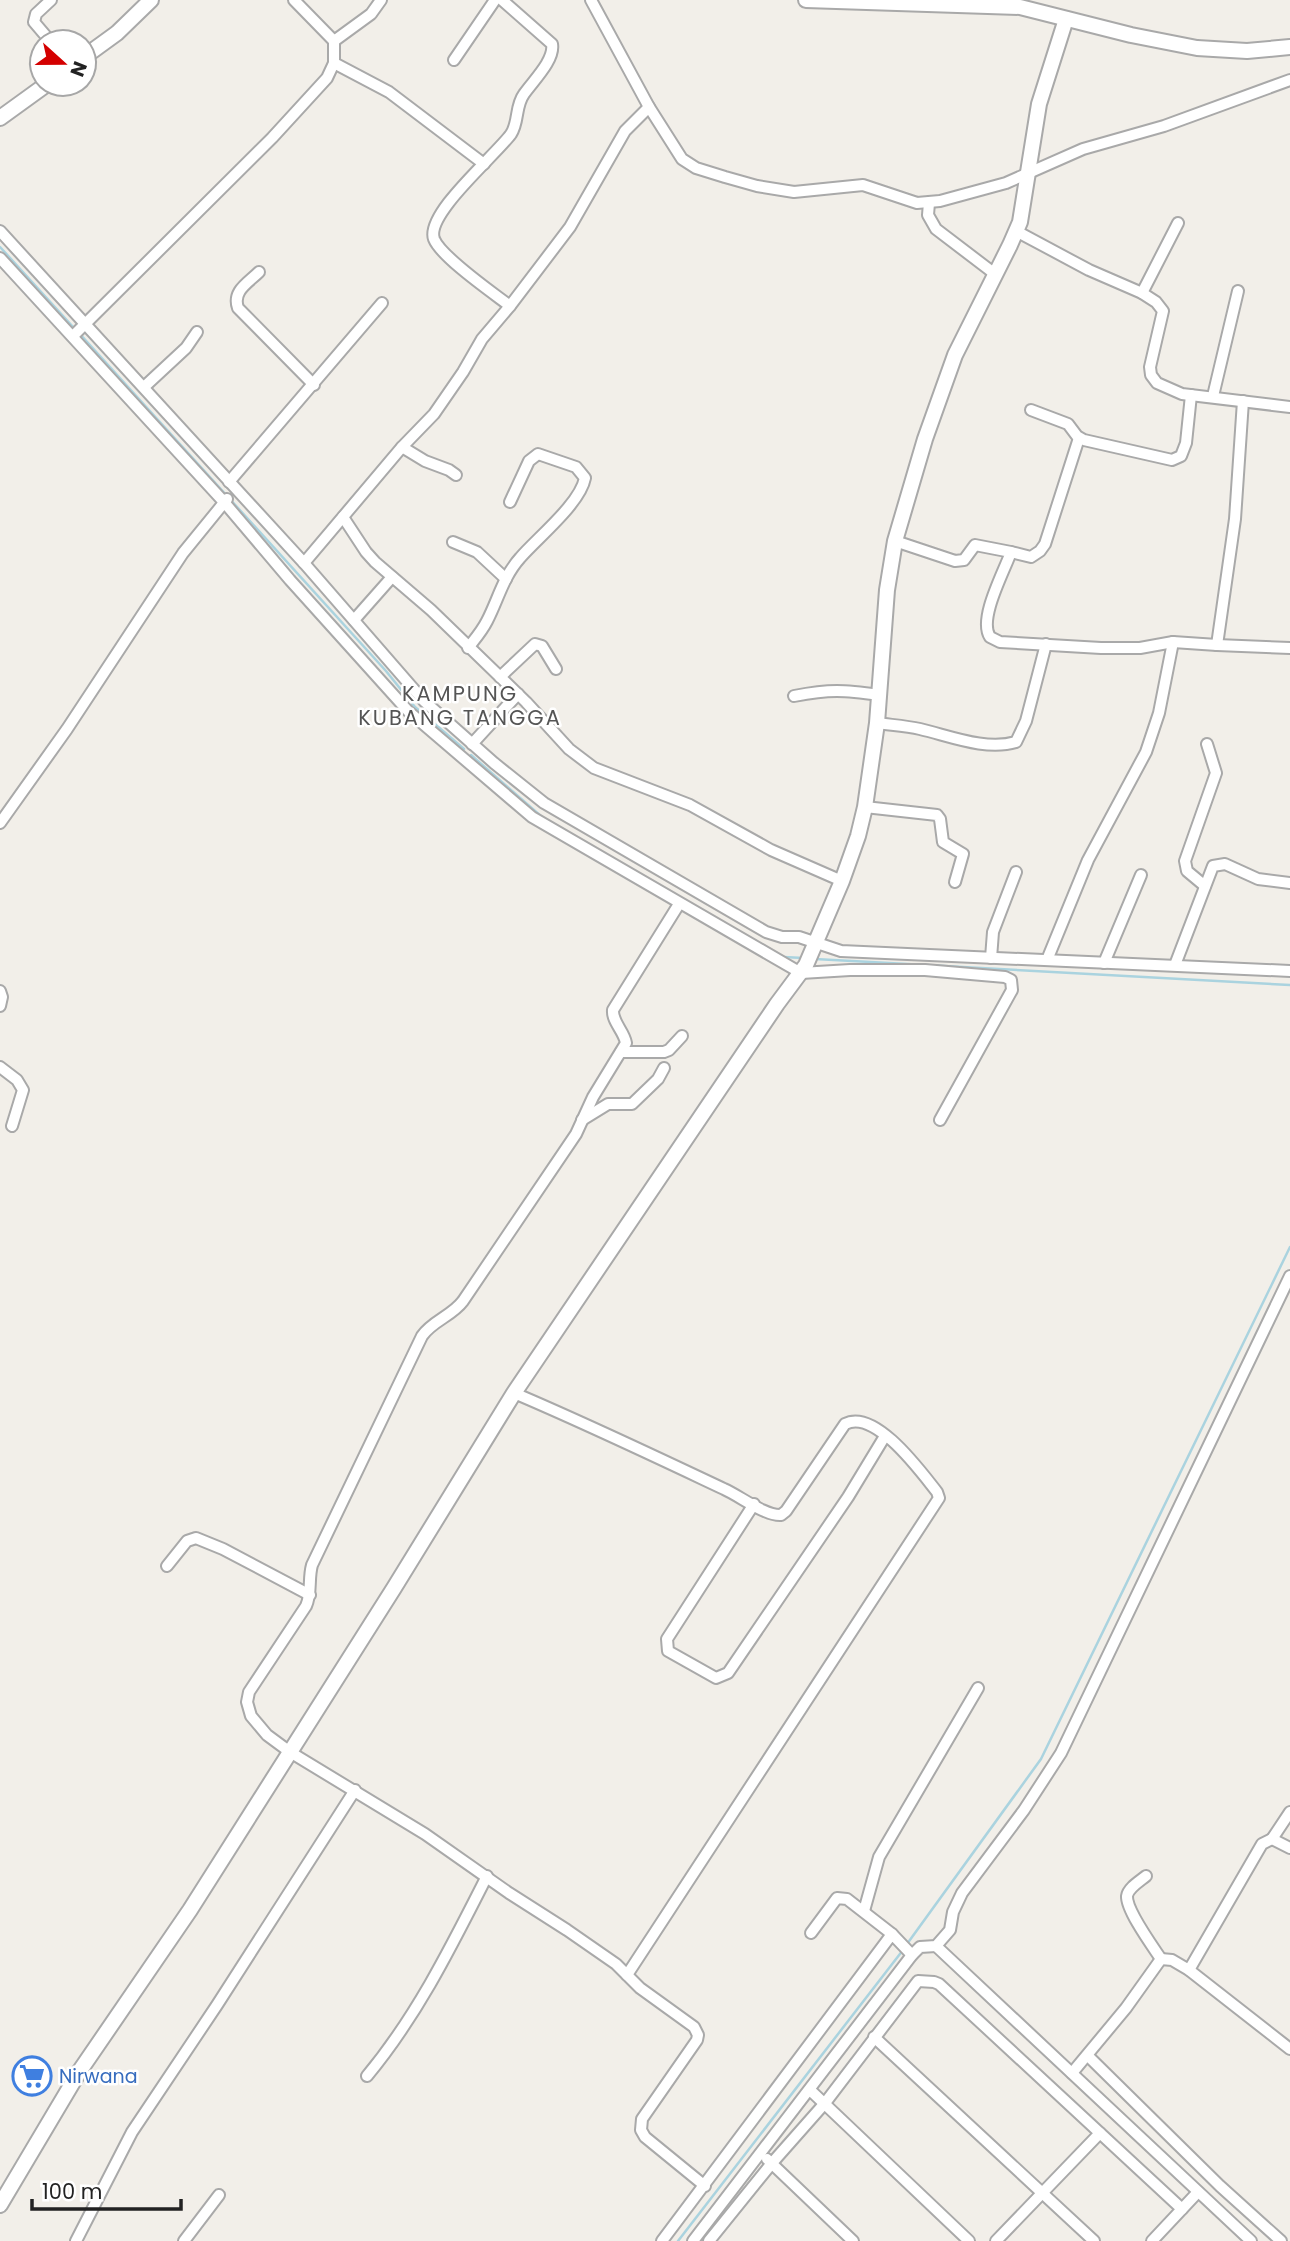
<svg xmlns="http://www.w3.org/2000/svg" width="1290" height="2241" font-family="Poppins,sans-serif">
<style>
.lines{fill:none;stroke-linecap:round;stroke-linejoin:round}
.stream{stroke:#aad3df;stroke-width:2.5}
.minor-casing{stroke:#a9a9a9;stroke-width:14}
.tertiary-casing{stroke:#a9a9a9;stroke-width:18}
.minor{stroke:#fff;stroke-width:10}
.tertiary{stroke:#fff;stroke-width:14}
.labels{text-anchor:middle;stroke-width:5;stroke-linejoin:round;paint-order:stroke}
.shop-label{font-size:19px;fill:#366cbe;stroke:#fff;text-anchor:start}
.neighbourhood-label{font-size:21px;letter-spacing:2px;fill:#555;stroke:#fff}
</style>
<rect width="100%" height="100%" fill="#f2efe9"/>
<g class="lines">
<g class="stream">
<path d="M0 247 74 328"/>
<path d="M79 333 386 671 415 707 464 749"/>
<path d="M471 755 542 817"/>
<path d="M783 957 804 958"/>
<path d="M815 959 1290 985"/>
<path d="M907 1944 1041 1759 1290 1247"/>
<path d="M678 2241 903 1950"/>
</g>
<g class="minor-casing">
<g id="minor">
<path d="M294 0 334 41"/>
<path d="M591 0 649 107 682 159 696 168 725 177 757 186 794 192 863 185 917 203 940 201 1006 183 1083 149 1164 126 1290 80"/>
<path d="M51 42 34 22 36 14 51 0"/>
<path d="M454 60 495 0"/>
<path d="M334 63 389 92 484 164"/>
<path d="M929 203 928 215 936 229 995 274"/>
<path d="M0 231 304 563 424 701 494 763 544 803 766 932 782 937H799L841 951 1290 971"/>
<path d="M1016 231 1089 270 1142 293 1178 223"/>
<path d="M0 258 224 502 290 580 408 711 532 817 801 973 850 970H925L1005 977 1011 980 1012 990 940 1120"/>
<path d="M259 272C248 283 232 291 238 308L314 385"/>
<path d="M1142 293 1156 302 1163 311 1150 367 1151 375 1157 383 1182 394 1290 407"/>
<path d="M510 306 570 227 625 131 649 107"/>
<path d="M73 336 272 138 327 78 334 63V41L371 14 381 0"/>
<path d="M144 387 186 348 197 332"/>
<path d="M1213 396 1238 291"/>
<path d="M1031 410 1068 424 1077 436 1084 440 1172 460 1181 456 1186 443 1191 395"/>
<path d="M402 447 425 461 449 470 456 475"/>
<path d="M229 482 382 303"/>
<path d="M343 517 366 552 375 562 431 610 526 702 569 749 594 768 690 805 771 850 842 881"/>
<path d="M895 541 955 561 964 560 975 545 1011 552C1004 572 978 619 990 637L1000 642 1101 648H1140L1173 642 1217 645 1235 519 1243 401"/>
<path d="M453 542 477 552 506 579"/>
<path d="M1011 552 1031 557 1040 551 1045 544 1079 438"/>
<path d="M304 563 402 447 434 414 463 372 482 339 510 306C493 293 441 257 434 239 425 214 496 155 511 134 519 122 515 106 524 94 533 81 555 60 552 44L502 0"/>
<path d="M354 620 392 577"/>
<path d="M1217 645 1290 648"/>
<path d="M468 648C475 639 482 631 487 621 498 600 503 577 520 558 537 538 580 504 585 478L576 467 538 454 529 461 510 502"/>
<path d="M500 677 535 644 542 646 556 669"/>
<path d="M794 696C830 689 844 690 879 695"/>
<path d="M877 723C891 725 906 726 920 729 950 736 986 751 1016 742L1026 721 1046 644"/>
<path d="M472 744 518 694"/>
<path d="M865 807 937 815 940 819 943 842 963 854 955 882"/>
<path d="M0 823 67 729 183 553 227 499"/>
<path d="M1205 886 1187 871 1185 861 1216 773 1207 744"/>
<path d="M679 904 613 1010C612 1022 624 1031 626 1043L593 1097 576 1134 463 1301C452 1316 432 1321 422 1336L312 1565C308 1579 312 1593 306 1606L249 1692 247 1702 251 1716 267 1735 290 1752 425 1834 509 1893 567 1930 616 1964 640 1988 694 2027 698 2035 697 2040 642 2119 641 2130 645 2137 705 2186"/>
<path d="M991 958 993 932 1016 872"/>
<path d="M1047 960 1088 860 1146 752 1159 713 1173 642"/>
<path d="M1104 963 1141 875"/>
<path d="M1175 965 1213 866 1225 864 1258 879 1290 883"/>
<path d="M0 991 2 997 0 1006"/>
<path d="M621 1052H664L669 1050 682 1036"/>
<path d="M0 1067 17 1080 23 1090 12 1126"/>
<path d="M582 1120 608 1104H632L658 1079 664 1068"/>
<path d="M514 1393C585 1423 654 1456 724 1489 740 1496 765 1516 781 1515L786 1511 845 1424C875 1408 921 1472 937 1492L939 1498 627 1975"/>
<path d="M754 1504 667 1639 668 1651 716 1678 728 1673 848 1497 885 1436"/>
<path d="M167 1566 187 1541 196 1538 223 1549 310 1595"/>
<path d="M1272 1839 1290 1812"/>
<path d="M1146 1876C1140 1881 1128 1888 1127 1896 1126 1910 1153 1947 1161 1959"/>
<path d="M864 1911 879 1857 978 1688"/>
<path d="M811 1933 837 1898 847 1899 892 1934"/>
<path d="M936 1946 1251 2241"/>
<path d="M1161 1959 1172 1960 1189 1970 1290 2049"/>
<path d="M1189 1970 1262 1844 1272 1839 1290 1848"/>
<path d="M874 2037 1094 2241"/>
<path d="M1088 2056 1220 2186 1281 2241"/>
<path d="M1072 2073 1126 2008 1161 1959"/>
<path d="M367 2076C417 2016 452 1945 487 1876"/>
<path d="M810 2090 969 2241"/>
<path d="M767 2159 853 2241"/>
<path d="M76 2241 132 2132 217 2005 355 1790"/>
<path d="M184 2241 219 2195"/>
<path d="M662 2241 892 1934 912 1955"/>
<path d="M693 2241 912 1955 920 1947 936 1946 950 1930 953 1912 962 1893 1024 1810 1061 1753 1290 1276"/>
<path d="M709 2241 772 2163 825 2103 918 1981 934 1982 939 1984 1182 2209"/>
<path d="M996 2241 1100 2133"/>
<path d="M1152 2241 1198 2192"/>
</g>
</g>
<g class="tertiary-casing">
<g id="tertiary">
<path d="M806 0 1020 7 1131 35 1197 48 1247 51 1290 47"/>
<path d="M84 57 117 33 151 0"/>
<path d="M0 118 47 84"/>
<path d="M0 2205 79 2072 190 1910 394 1588 514 1393 777 1004 806 965 842 881 858 836 865 807 877 723 887 590 895 541 925 439 955 355 1010 245 1020 222 1039 104 1066 19"/>
</g>
</g>
<use href="#minor" class="minor"/>
<use href="#tertiary" class="tertiary"/>
</g>
<defs>
<g id="supermarket-ring" transform="scale(2.0125)"><circle r="9.5" fill="#fff" stroke="#3f7fe0" stroke-width="1.5"/><path d="M-6-5.5h2.5l.6 2H6L4.5 2H-2.5L-4.4-4H-6ZM-1.5 3.2a1.3 1.3 0 1 0 .1 0ZM3 3.2a1.3 1.3 0 1 0 .1 0Z" fill="#3f7fe0"/></g>
</defs>
<g fill-rule="evenodd">
<use href="#supermarket-ring" x="32" y="2076"/>
</g>
<g class="labels">
<g class="shop-label">
<text x="59" y="2083">Nirwana</text>
</g>
<g class="neighbourhood-label">
<text x="460" y="701">KAMPUNG<tspan x="460" dy="24">KUBANG TANGGA</tspan></text>
</g>
</g>
<g transform="translate(63 63) rotate(111)"><circle r="33" fill="#ffffff" stroke="#a7a7a7" stroke-width="2"/>
<path d="M0-5L12 26L0 18L-12 26Z" fill="#d40000"/>
<text y="-10" font-size="19" font-weight="bold" text-anchor="middle" fill="#222222">N</text>
</g>
<path d="M32 2199v10h149v-10" fill="none" stroke="#222222" stroke-width="3.5"/>
<text x="42" y="2199" font-size="21" fill="#222222" stroke="#ffffff" stroke-width="5" paint-order="stroke">100 m</text>
</svg>
